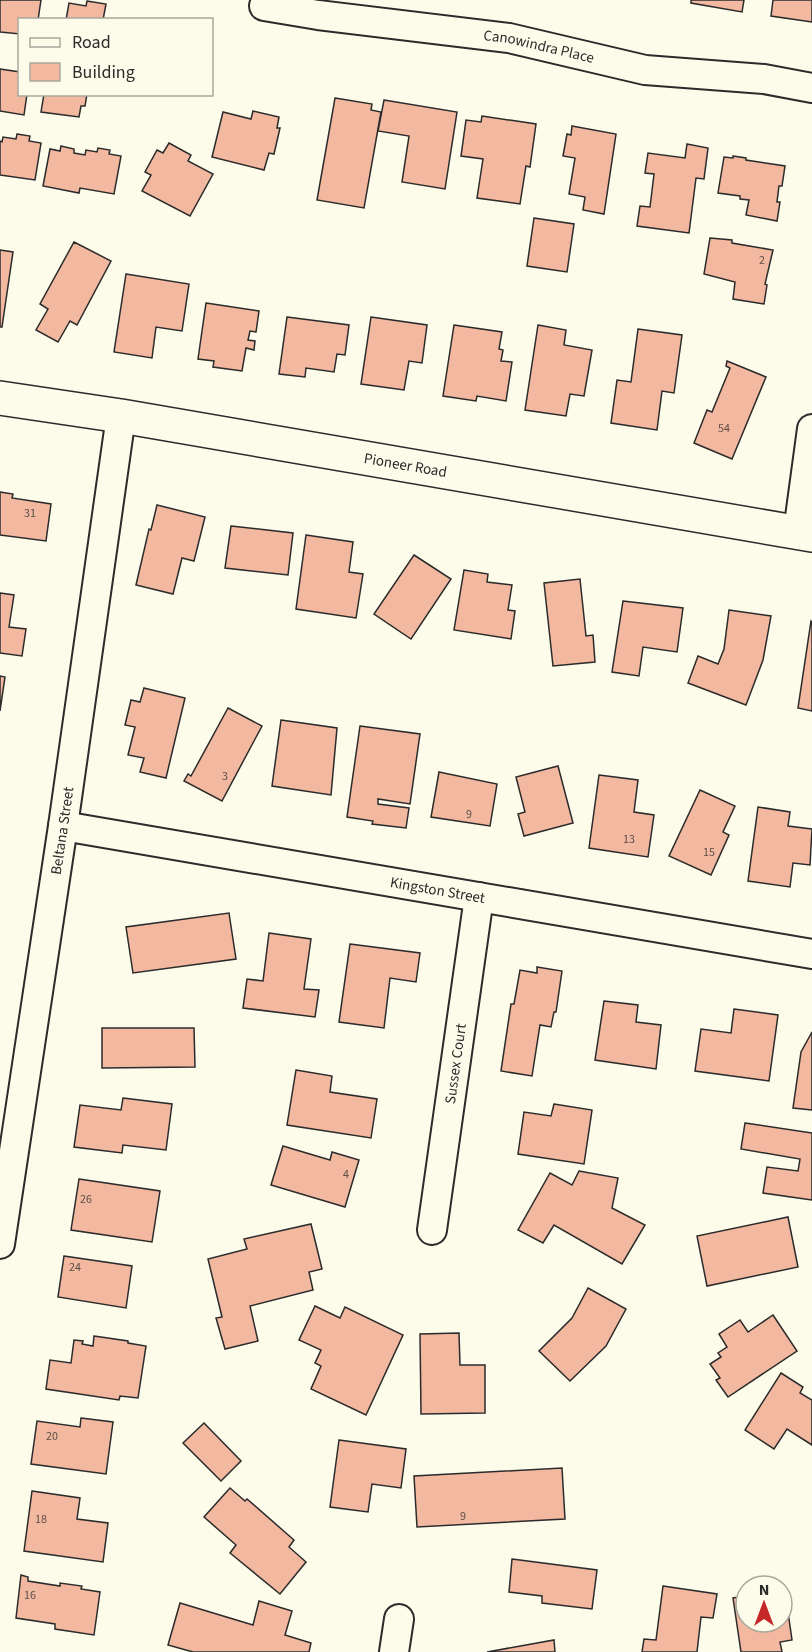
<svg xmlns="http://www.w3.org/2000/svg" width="812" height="1652" font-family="'Source Sans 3',sans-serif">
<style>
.building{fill:#f2b8a0;stroke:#2b2b2b;stroke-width:1.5}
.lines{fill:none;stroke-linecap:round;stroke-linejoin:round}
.minor-casing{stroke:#2b2b2b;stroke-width:32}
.secondary-casing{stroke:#2b2b2b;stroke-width:36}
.minor{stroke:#fdfbea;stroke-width:28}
.secondary{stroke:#fdfbea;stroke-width:33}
.labels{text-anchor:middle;stroke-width:4.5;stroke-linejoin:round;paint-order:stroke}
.number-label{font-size:12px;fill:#5d4e48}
.street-label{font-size:15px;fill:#2b2b2b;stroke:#fdfbea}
</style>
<rect width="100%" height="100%" fill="#fdfbea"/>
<g class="building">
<path d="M0 0H41L38 20H20V34L0 32Z"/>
<path d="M691 0H744L742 12 691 3Z"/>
<path d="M773 0H812V22L771 16Z"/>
<path d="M87 1 106 4 103 20H66L69 3 86 6Z"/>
<path d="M0 69 20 72V94H27L24 115 0 111Z"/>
<path d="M44 94H87L85 106H81L79 117 41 112Z"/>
<path d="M335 98 372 104 371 110 381 112 364 208 317 200Z"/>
<path d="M384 100 457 112 445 189 402 182 409 136 378 131Z"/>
<path d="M253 111 279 117 277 128H280L274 154 269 153 264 170 212 157 223 112 251 119Z"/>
<path d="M482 116 536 124 530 167 526 166 520 204 477 198 483 159 461 156 466 120 481 122Z"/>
<path d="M572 126 616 134 604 214 583 210 585 197 569 194 575 158 563 156 567 134 571 135Z"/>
<path d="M17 134 30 136 29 141 41 143 35 180 0 175V141L2 142 3 137 16 139Z"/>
<path d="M169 143 191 155 188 161 213 174 190 216 142 191 151 175 145 172 157 150 163 153Z"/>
<path d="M687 144 708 148 704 179 696 178 689 233 637 226 640 206 650 207 654 174 645 173 648 153 685 158Z"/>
<path d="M61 146 74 149V153L85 155 86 150 97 152 98 148 110 150 109 154 121 156 114 194 80 188 79 193 43 186 50 149 60 151Z"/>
<path d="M733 156 746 158V160L785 166 782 186H779L777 202H780L777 221 746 215 749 200 740 199V196L718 193 724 157 733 158Z"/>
<path d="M534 218 574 224 567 272 527 266Z"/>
<path d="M710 238 732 240V243L773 250 765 284 767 285 764 304 733 299 735 282 704 274Z"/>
<path d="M74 242 111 261 77 325 70 321 58 342 36 330 48 309 40 304Z"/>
<path d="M0 250 13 252 2 327H0Z"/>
<path d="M126 274 189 284 182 331 156 327 152 358 114 352Z"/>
<path d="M206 303 259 311 256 332 250 331 248 340 255 341 254 350 246 348 242 371 213 367 214 361 198 359Z"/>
<path d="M287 317 349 325 345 355 337 354 334 372 306 368 305 377 279 374Z"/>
<path d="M371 317 427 325 422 363 409 361 404 390 361 384Z"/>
<path d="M454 325 502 332 499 349 503 350 501 361 512 362 506 401 477 396 476 401 443 396Z"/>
<path d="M538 325 566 330 564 345 592 350 584 396 570 394 566 416 525 410Z"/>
<path d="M638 329 682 335 674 393 662 391 657 430 611 423 617 380 631 382Z"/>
<path d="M727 361 766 377 732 459 694 443 707 410 712 412 730 368 726 366Z"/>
<path d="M0 492 13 494 12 498 51 504 46 541 0 535Z"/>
<path d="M157 505 205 517 194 561 182 558 173 594 136 585 149 529 151 530Z"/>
<path d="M231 526 293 533 288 575 225 568Z"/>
<path d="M306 535 353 542 349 572 363 574 356 618 296 609Z"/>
<path d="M414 555 451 579 411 639 374 614Z"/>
<path d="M464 570 488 574 487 582 512 585 508 610 515 611 511 639 454 630Z"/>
<path d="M580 579 586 636 593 635 595 662 553 666 544 583Z"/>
<path d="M0 593 14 595 9 627 26 629 22 656 0 653Z"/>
<path d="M623 601 683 608 677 652 643 647 639 676 612 672Z"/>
<path d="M729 610 771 616 763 660 746 705 688 683 698 656 718 664 724 649Z"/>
<path d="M811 621 812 622V711L798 708Z"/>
<path d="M0 676 5 677 0 711Z"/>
<path d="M144 688 185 698 166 778 140 772 144 758 128 755 135 727 125 725 131 700 140 702Z"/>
<path d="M228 708 262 726 222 801 184 781 188 774 191 776Z"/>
<path d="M281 720 337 728 331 795 272 786Z"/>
<path d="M360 726 420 734 410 804 378 799V804L409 808 406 828 372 824 373 821 347 817Z"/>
<path d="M558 766 573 823 524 836 518 814 525 812 516 777Z"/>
<path d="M439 772 497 784 490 826 431 817Z"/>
<path d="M599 775 638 780 634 812 654 815 648 857 589 848Z"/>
<path d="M700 790 735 806 723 832 729 835 711 875 669 856Z"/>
<path d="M758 807 790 812 788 826 812 829 810 865 793 863 790 887 748 881Z"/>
<path d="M229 913 236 959 133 973 126 927Z"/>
<path d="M269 933 311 939 304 989 319 990 315 1017 243 1008 247 979 263 981Z"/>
<path d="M350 944 420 953 416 982 390 978 384 1028 339 1022Z"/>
<path d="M537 967 562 971 556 1012H554L551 1027 540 1025 532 1076 501 1071 511 1004H514L520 970 537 973Z"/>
<path d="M604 1001 638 1005 636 1022 661 1025 656 1069 595 1060Z"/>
<path d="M734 1009 778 1015 769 1081 695 1071 701 1029 731 1033Z"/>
<path d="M102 1028H194L195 1067 102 1068Z"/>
<path d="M812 1032V1110L793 1108 801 1052Z"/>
<path d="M296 1070 332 1076 330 1092 377 1099 371 1138 287 1125Z"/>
<path d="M123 1098 172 1104 166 1150 123 1145 122 1153 74 1147 80 1105 121 1110Z"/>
<path d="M554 1104 592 1110 584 1164 518 1154 524 1112 551 1116Z"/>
<path d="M745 1123 812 1133V1200L763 1193 767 1167 798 1171 800 1159 741 1149Z"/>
<path d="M283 1146 330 1160 332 1152 359 1160 345 1207 271 1185Z"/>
<path d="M579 1171 618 1178 612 1208 645 1225 622 1264 554 1225 543 1243 518 1230 550 1173 572 1185Z"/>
<path d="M79 1179 160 1191 152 1242 71 1230Z"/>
<path d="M788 1217 798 1267 707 1286 697 1236Z"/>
<path d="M311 1224 322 1269 309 1272 313 1290 250 1306 258 1341 225 1349 216 1318 222 1317 208 1259 247 1249 244 1239Z"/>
<path d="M64 1256 132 1266 126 1308 58 1297Z"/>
<path d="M588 1288 626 1309 606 1346 570 1381 539 1351 572 1318Z"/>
<path d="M315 1306 340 1318 345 1307 403 1335 366 1415 311 1389 321 1366 315 1363 321 1350 299 1340Z"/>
<path d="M773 1315 797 1351 728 1397 716 1380 720 1378 710 1364 721 1357 718 1353 727 1347 719 1334 740 1320 748 1332Z"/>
<path d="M459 1333 460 1365H485V1413L421 1414 420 1334Z"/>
<path d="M94 1336 128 1341V1343L146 1346 138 1398 120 1396 119 1400 46 1389 50 1360 71 1363 74 1340 83 1341 82 1344 93 1346Z"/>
<path d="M781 1373 803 1387 800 1393 812 1400V1445L787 1429 774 1449 745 1430Z"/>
<path d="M81 1418 113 1422 106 1474 31 1464 37 1421 80 1427Z"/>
<path d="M204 1423 241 1461 221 1481 183 1443Z"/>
<path d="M339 1440 406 1449 401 1488 372 1484 368 1512 330 1507Z"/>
<path d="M562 1468 565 1519 417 1527 414 1476Z"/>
<path d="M230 1488 245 1501 247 1499 294 1540 289 1547 306 1562 280 1594 230 1553 236 1545 204 1517Z"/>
<path d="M32 1491 80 1498 77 1519 108 1523 103 1562 24 1551Z"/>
<path d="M512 1559 597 1570 592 1609 542 1603V1596L509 1592Z"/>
<path d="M21 1575 28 1577V1581L60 1586V1583L82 1586 81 1589 100 1592 94 1635 55 1629V1624L16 1618Z"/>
<path d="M663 1586 717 1594 713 1618 701 1617 697 1652H642L644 1639 656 1640Z"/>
<path d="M782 1591H785L792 1640 780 1642 782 1652H741L733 1598 746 1596V1622H782Z"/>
<path d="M259 1601 292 1611 285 1635 311 1643 309 1652H193L168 1645 180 1603 253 1625Z"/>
<path d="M554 1640 555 1652H487Z"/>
</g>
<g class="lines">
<g class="minor-casing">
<g id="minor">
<path id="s1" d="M264 6 318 15 509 38 645 70 764 79 812 88"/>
<path d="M798 532 812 429"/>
<path id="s2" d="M63 826 812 954"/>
<path id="s3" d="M432 1230 479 897"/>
<path id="s4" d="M0 1244 63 826 121 416"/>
<path d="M394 1652 399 1619"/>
</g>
</g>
<g class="secondary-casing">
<g id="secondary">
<path id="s5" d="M0 398 121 416 812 535"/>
</g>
</g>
<use href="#minor" class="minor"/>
<use href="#secondary" class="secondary"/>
</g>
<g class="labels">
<g class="number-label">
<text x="762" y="264">2</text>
<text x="724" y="432">54</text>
<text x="30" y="517">31</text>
<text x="225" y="780">3</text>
<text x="469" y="818">9</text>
<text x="629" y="843">13</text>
<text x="709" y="856">15</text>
<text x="346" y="1178">4</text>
<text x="86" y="1203">26</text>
<text x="75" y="1271">24</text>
<text x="52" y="1440">20</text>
<text x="463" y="1520">9</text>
<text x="41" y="1523">18</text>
<text x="30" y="1599">16</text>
</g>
<g class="street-label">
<text dy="5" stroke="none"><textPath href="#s1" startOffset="278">Canowindra Place</textPath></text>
<text dy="5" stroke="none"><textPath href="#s5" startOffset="411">Pioneer Road</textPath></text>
<text dy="5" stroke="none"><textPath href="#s4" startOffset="418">Beltana Street</textPath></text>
<text dy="5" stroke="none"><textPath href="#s2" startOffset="380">Kingston Street</textPath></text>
<text dy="5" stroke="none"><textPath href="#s3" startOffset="168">Sussex Court</textPath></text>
</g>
</g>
<rect x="18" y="18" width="195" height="78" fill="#fdfbea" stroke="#a9a89e" stroke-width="1.5"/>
<rect x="30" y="38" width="30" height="9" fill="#fdfbea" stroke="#a9a89e" stroke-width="1.5"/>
<text x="72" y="48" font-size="18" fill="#2b2b2b">Road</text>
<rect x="30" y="63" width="30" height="18" fill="#f2b8a0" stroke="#a9a89e" stroke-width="1.5"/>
<text x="72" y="78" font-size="18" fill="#2b2b2b">Building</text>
<g transform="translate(764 1604)"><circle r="28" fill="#fdfbea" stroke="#a9a89e" stroke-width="1.5"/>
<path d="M0-4.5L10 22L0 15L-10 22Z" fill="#c62828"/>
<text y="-9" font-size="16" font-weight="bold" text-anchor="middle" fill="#2b2b2b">N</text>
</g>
</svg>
